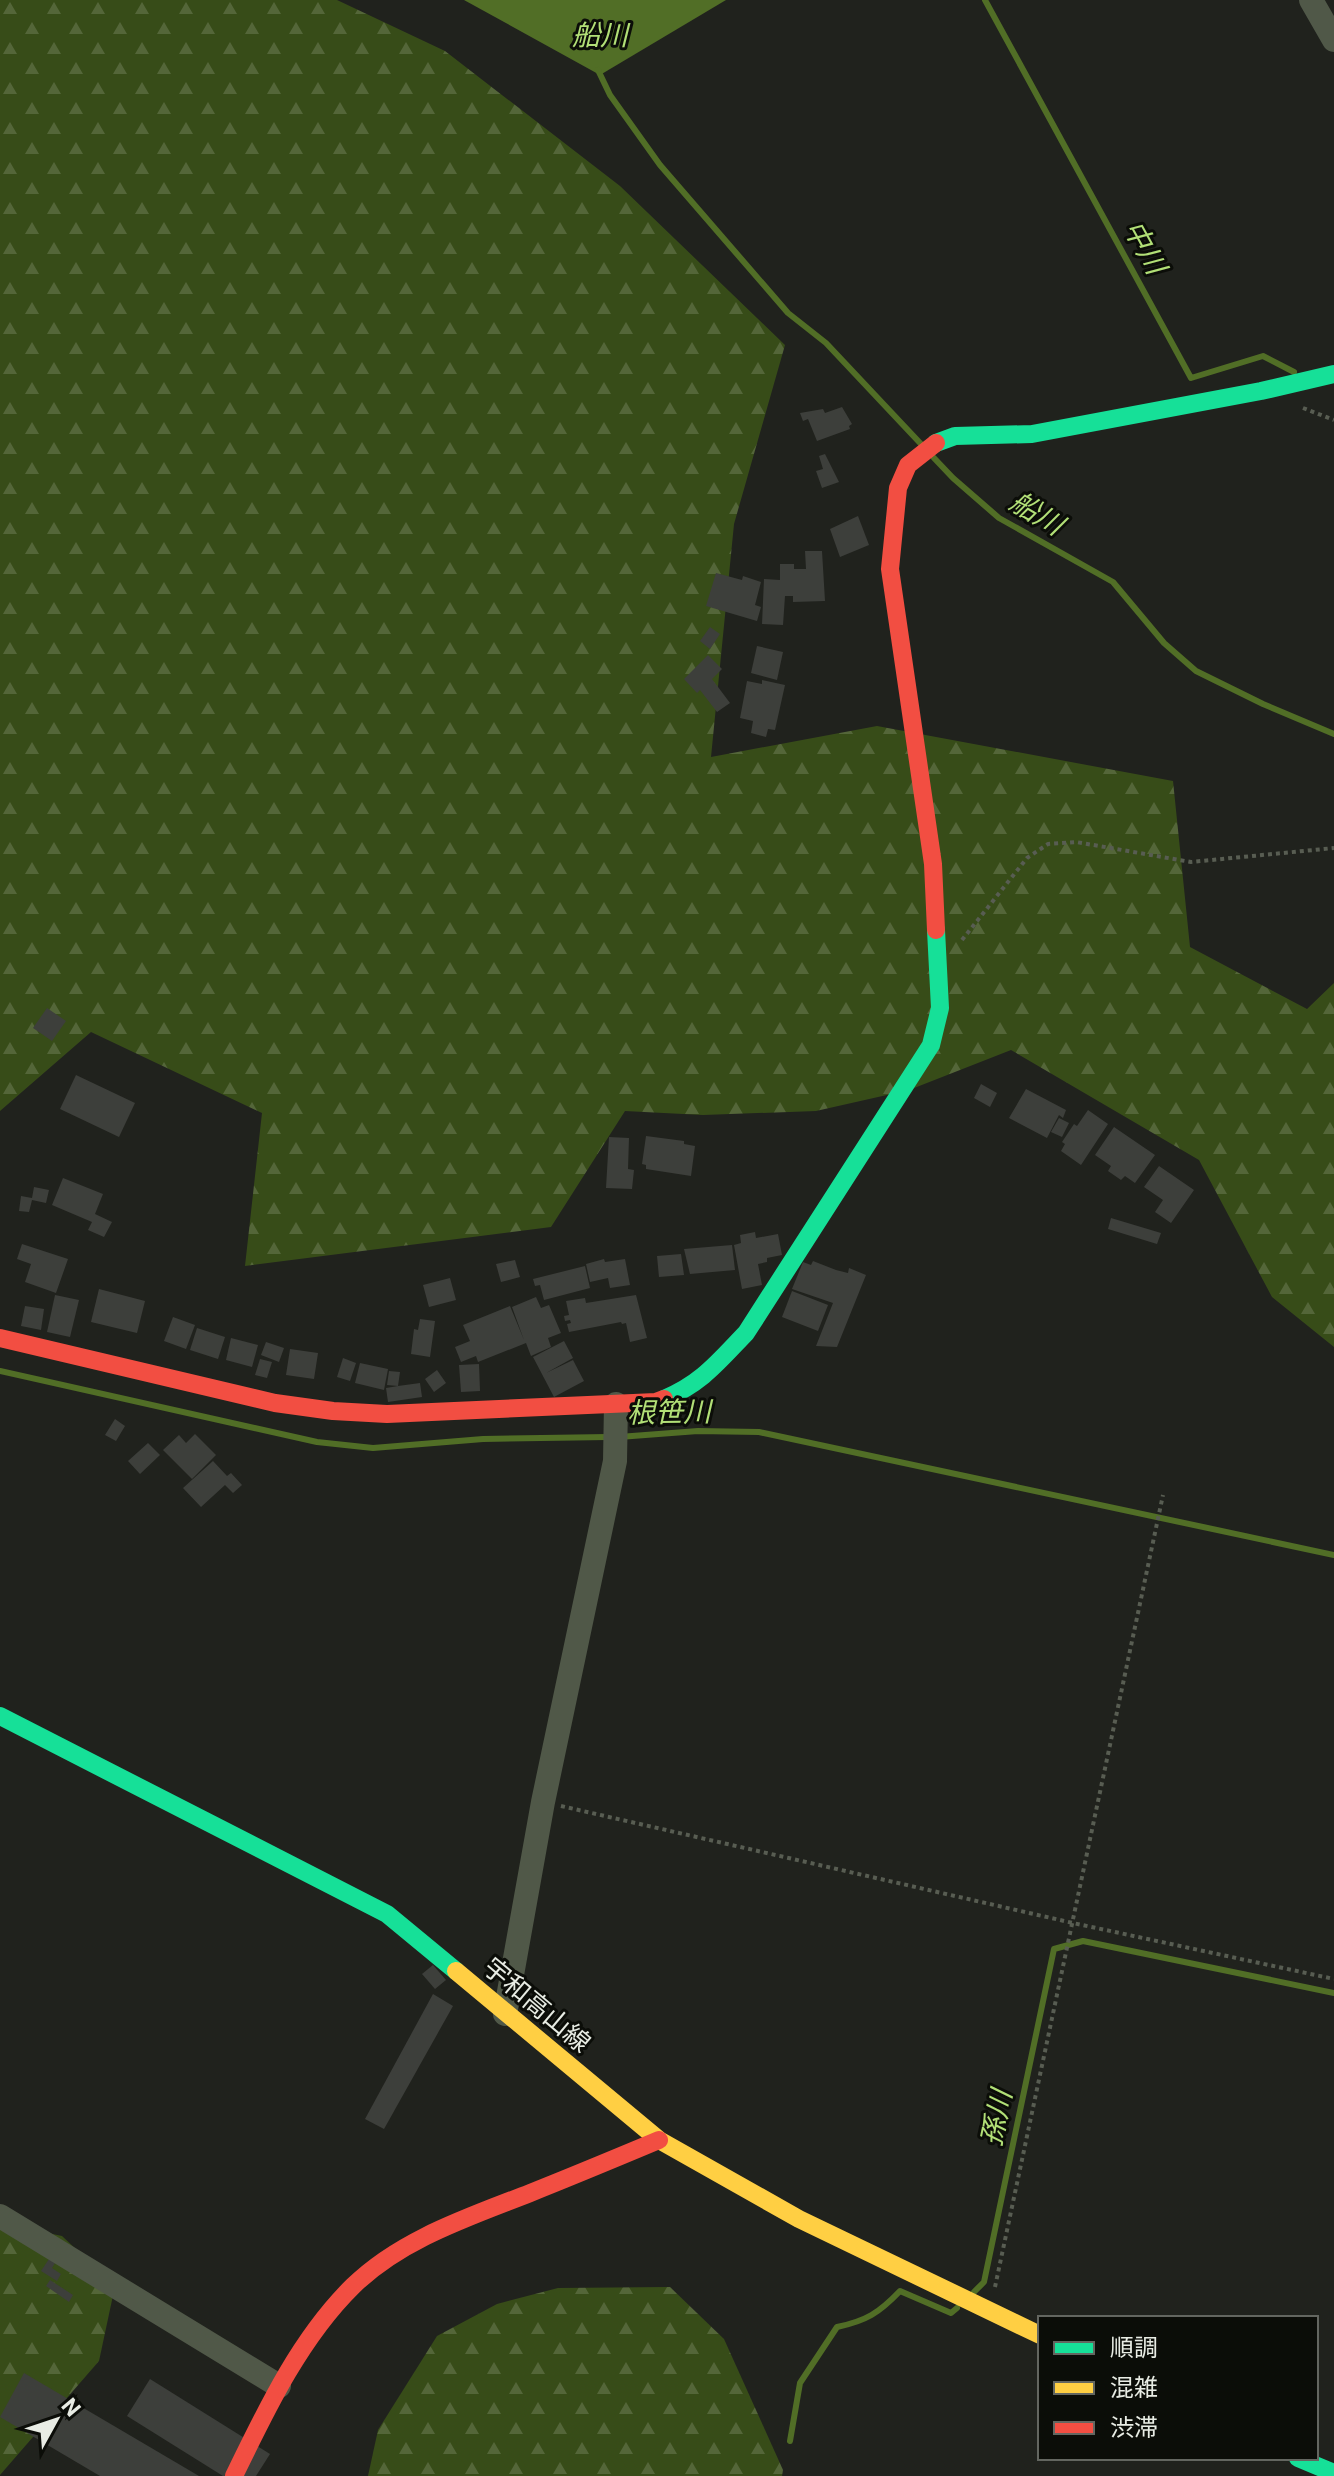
<svg xmlns="http://www.w3.org/2000/svg" width="1334" height="2476" font-family="Roboto,'Noto Sans JP',sans-serif">
<style>
.forest{fill:url(#forest-firs)}
.water{fill:#516e26}
.lines{fill:none;stroke-linecap:round;stroke-linejoin:round}
.stream{stroke:#516e26;stroke-width:6}
.building{fill:#3d3f3b}
.path{stroke:#585d52;stroke-width:4;stroke-dasharray:4 4;stroke-linecap:butt}
.street{stroke:#505848;stroke-width:24}
.fast{stroke:#16e098;stroke-width:18}
.slow{stroke:#ffcf43;stroke-width:18}
.jam{stroke:#f24e42;stroke-width:18}
.labels{text-anchor:middle;stroke-width:6;stroke-linejoin:round;paint-order:stroke}
.street-label{font-size:26px;fill:#e8ece4;stroke:#0b0d08}
.water-label{font-size:28px;font-style:italic;fill:#b2e077;stroke:#0b0d08}
</style>
<defs>
<pattern id="forest-firs" width="22" height="20" patternUnits="userSpaceOnUse" patternTransform="scale(2)"><rect width="22" height="20" fill="#374c18"/><path d="M5 1l3.5 6h-7zM16 11l3.5 6h-7z" fill="#546639"/></pattern>
</defs>
<rect width="100%" height="100%" fill="#20221d"/>
<g class="forest">
<path d="M0 0H337L445 51 620 186 785 345 734 524 711 757 877 726 1173 781 1190 947 1307 1009 1334 983V1347L1272 1297 1199 1160 1011 1050 909 1090 816 1111 703 1115 625 1111 551 1227 245 1266 262 1113 91 1032 0 1111Z"/>
<path d="M0 2223 62 2236 115 2286 99 2361 0 2475Z"/>
<path d="M670 2287 724 2339 783 2470 782 2476H368L378 2430 437 2336 497 2304 558 2288Z"/>
</g>
<path class="water" d="M464 0H726L600 75Z"/>
<g class="lines">
<g class="stream">
<path d="M985 0 1191 378 1263 356 1294 372"/>
<path d="M598 70 610 95 660 165 788 313 826 343 921 444"/>
<path d="M934 458 953 478 999 518 1113 582 1164 643 1196 671 1263 704 1334 734"/>
<path d="M0 1371 317 1442 373 1448 483 1439 608 1437"/>
<path d="M619 1437 698 1431 759 1432 1334 1555"/>
<path d="M974 2292 984 2282 1054 1949 1083 1941 1334 1993"/>
<path d="M790 2441 800 2383 837 2327C866 2321 879 2313 900 2291L951 2313 957 2308"/>
</g>
</g>
<g class="building">
<path d="M842 407 852 424 849 426 850 429 817 441 808 419 803 421 800 413 823 409 825 413Z"/>
<path d="M825 454 839 482 822 488 816 471 823 469 819 456Z"/>
<path d="M858 516 869 545 840 557 830 529Z"/>
<path d="M805 551H822L825 601 793 602V596H785L783 625 762 624 764 579 780 580V564H794V569H806Z"/>
<path d="M716 573 742 580 743 576 761 582 755 605 761 607 757 621 706 606Z"/>
<path d="M710 627 720 634 710 649 700 641Z"/>
<path d="M757 646 783 652 777 680 751 673Z"/>
<path d="M708 655 722 669 712 679 730 703 717 712 700 690 697 693 684 679Z"/>
<path d="M762 680 785 685 775 730 768 729 766 737 751 733 753 721 740 718 747 681 762 684Z"/>
<path d="M47 1008 66 1021 52 1041 33 1028Z"/>
<path d="M76 1075 135 1103 119 1137 60 1109Z"/>
<path d="M981 1084 997 1093 990 1107 974 1098Z"/>
<path d="M1026 1089 1066 1110 1063 1118 1059 1115 1047 1138 1009 1118Z"/>
<path d="M1088 1110 1108 1124 1081 1165 1061 1151 1065 1144 1062 1142 1074 1124 1077 1126Z"/>
<path d="M1059 1118 1069 1123 1062 1137 1051 1132Z"/>
<path d="M1114 1127 1155 1155 1135 1183 1125 1176 1121 1180 1108 1171 1111 1166 1095 1155Z"/>
<path d="M646 1136 684 1141V1144L695 1146 691 1176 646 1169V1165L642 1164Z"/>
<path d="M609 1137 629 1138 628 1169 634 1170 632 1189 606 1188Z"/>
<path d="M1159 1166 1194 1190 1171 1223 1155 1212 1163 1200 1144 1187Z"/>
<path d="M63 1178 103 1194 95 1214 112 1222 104 1237 88 1230 92 1222 52 1205Z"/>
<path d="M34 1187 49 1190 46 1203 32 1200 29 1212 19 1211 21 1196 32 1198Z"/>
<path d="M1111 1218 1161 1233 1157 1244 1108 1229Z"/>
<path d="M755 1232 756 1238 778 1234 782 1255 767 1258V1262L758 1264 762 1285 742 1289 734 1245 741 1243 740 1235Z"/>
<path d="M22 1244 68 1259 56 1293 25 1282 31 1264 17 1259Z"/>
<path d="M732 1245 735 1270 690 1274 684 1249Z"/>
<path d="M681 1254 684 1275 659 1277 657 1256Z"/>
<path d="M604 1259 605 1262 625 1259 630 1285 610 1288 608 1278 590 1282 586 1264Z"/>
<path d="M515 1260 520 1277 501 1282 496 1264Z"/>
<path d="M813 1261 836 1270 848 1273 849 1268 866 1275 837 1347 816 1346 833 1303 792 1289 803 1262 811 1265Z"/>
<path d="M585 1266 590 1288 544 1300 540 1285 535 1286 533 1279Z"/>
<path d="M450 1278 456 1300 429 1307 423 1285Z"/>
<path d="M99 1289 145 1301 137 1333 91 1322Z"/>
<path d="M792 1291 828 1305 818 1331 782 1317Z"/>
<path d="M55 1295 79 1300 70 1337 47 1332Z"/>
<path d="M636 1295 647 1338 630 1342 626 1323 622 1324 621 1322 569 1332 567 1324 571 1323 570 1320 565 1321 564 1316 569 1315 566 1301 585 1298 586 1303Z"/>
<path d="M536 1297 541 1308 549 1305 561 1333 548 1338 551 1347 531 1356 526 1343 478 1362 476 1356 461 1362 455 1347 470 1341 463 1325 510 1306 524 1340 512 1307Z"/>
<path d="M25 1306 44 1309 41 1330 21 1326Z"/>
<path d="M173 1317 195 1325 186 1349 164 1341Z"/>
<path d="M420 1319 435 1321 430 1357 411 1354 414 1329 418 1330Z"/>
<path d="M197 1328 225 1337 218 1359 190 1350Z"/>
<path d="M231 1338 258 1345 252 1367 226 1360Z"/>
<path d="M564 1341 573 1358 546 1373 573 1360 584 1381 554 1397 533 1357Z"/>
<path d="M266 1342 284 1348 279 1362 261 1355Z"/>
<path d="M290 1349 318 1353 314 1379 286 1375Z"/>
<path d="M343 1358 356 1363 350 1381 337 1377Z"/>
<path d="M260 1359 272 1362 267 1378 255 1375Z"/>
<path d="M360 1363 388 1369 384 1390 355 1383Z"/>
<path d="M479 1364 480 1391 461 1392 459 1365Z"/>
<path d="M437 1370 446 1383 434 1392 425 1379Z"/>
<path d="M389 1371 400 1372 398 1386 420 1383 422 1397 388 1402 386 1388 398 1386 387 1385Z"/>
<path d="M115 1419 125 1426 116 1441 105 1435Z"/>
<path d="M195 1434 216 1455 192 1479 163 1450 179 1435 186 1443Z"/>
<path d="M148 1443 160 1455 140 1474 128 1461Z"/>
<path d="M213 1461 227 1476 231 1473 242 1485 233 1493 225 1485 201 1507 183 1488Z"/>
<path d="M433 1965 446 1980 435 1989 422 1974Z"/>
<path d="M433 1994 453 2006 384 2129 365 2119Z"/>
<path d="M49 2259 55 2263 52 2268 61 2274 57 2281 41 2271Z"/>
<path d="M50 2280 73 2295 69 2302 46 2286Z"/>
<path d="M24 2373 199 2476H100L0 2417Z"/>
<path d="M150 2379 270 2454 256 2476H223L127 2416Z"/>
</g>
<g class="lines">
<g class="path">
<path d="M1303 408 1334 420"/>
<path d="M962 940 1027 858 1048 844 1076 842 1191 862 1334 848"/>
<path d="M561 1806 1073 1923 1334 1979"/>
<path d="M995 2287 1163 1495"/>
</g>
<g class="street">
<path d="M1311 0 1334 40"/>
<path d="M505 2014 543 1802 615 1461 616 1404"/>
<path d="M0 2216 279 2386"/>
</g>
<g class="fast">
<path d="M936 443 955 436 1032 434 1261 391 1334 374"/>
<path d="M664 1399C702 1383 718 1362 746 1333L931 1045 940 1008 936 930"/>
<path d="M0 1716 387 1914 456 1971"/>
<path d="M1298 2458 1334 2473"/>
</g>
<path class="slow" d="M456 1971 659 2140 799 2219 1040 2335"/>
<g class="jam">
<path d="M936 930 933 864 890 569 898 488 908 465 936 443"/>
<path d="M0 1338 275 1403 333 1411 387 1414 656 1402 664 1399"/>
<path d="M234 2476C266 2410 300 2338 353 2286 401 2239 469 2217 530 2193 573 2176 616 2158 659 2140"/>
</g>
</g>
<g class="labels">
<g class="street-label">
<text transform="translate(537 2005) rotate(40)" y="9">宇和高山線</text>
</g>
<g class="water-label">
<text x="600" y="45">船川</text>
<text transform="translate(1145 247) rotate(61)" y="10">中川</text>
<text transform="translate(1037 513) rotate(31)" y="10">船川</text>
<text transform="translate(669 1412) rotate(-1)" y="10">根笹川</text>
<text transform="translate(996 2118) rotate(-78)" y="10">孫川</text>
</g>
</g>
<rect x="1038" y="2316" width="280" height="144" fill="#0b0d08" stroke="#636660" stroke-width="2"/>
<rect x="1054" y="2342" width="40" height="12" fill="#16e098" stroke="#636660" stroke-width="2"/>
<text x="1110" y="2356" font-size="24" fill="#e8ece4">順調</text>
<rect x="1054" y="2382" width="40" height="12" fill="#ffcf43" stroke="#636660" stroke-width="2"/>
<text x="1110" y="2396" font-size="24" fill="#e8ece4">混雑</text>
<rect x="1054" y="2422" width="40" height="12" fill="#f24e42" stroke="#636660" stroke-width="2"/>
<text x="1110" y="2436" font-size="24" fill="#e8ece4">渋滞</text>
<g transform="translate(56 2420) rotate(50)" stroke="#0b0d08" stroke-width="6" paint-order="stroke">
<path d="M0-6L14 30L0 20L-14 30Z" fill="#e8ece4"/>
<text y="-12" font-size="22" font-weight="bold" text-anchor="middle" fill="#e8ece4">N</text>
</g>
</svg>
